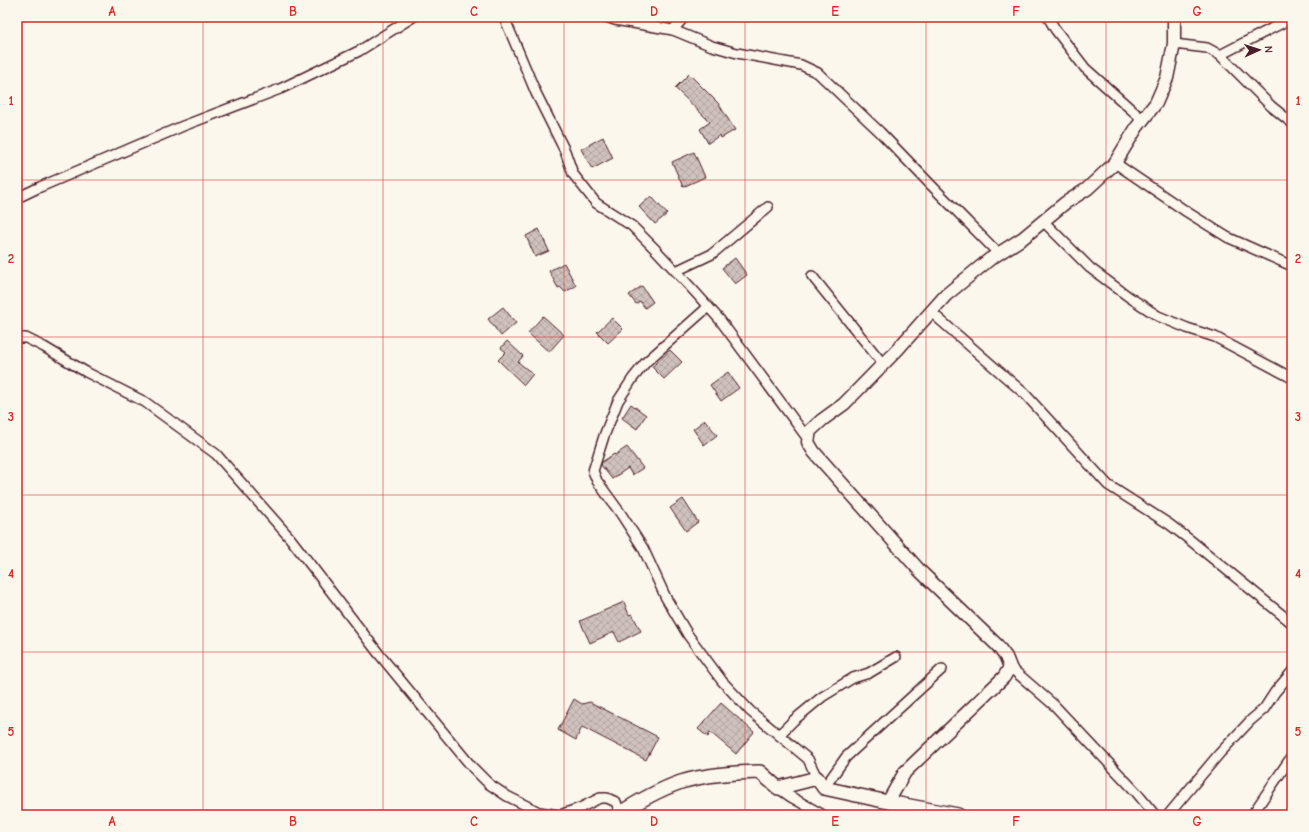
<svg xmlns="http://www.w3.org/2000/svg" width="1309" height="832" font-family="'Comic Neue',sans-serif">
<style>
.building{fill:url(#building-cross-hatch);stroke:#4a1f2b}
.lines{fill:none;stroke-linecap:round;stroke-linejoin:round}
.minor-casing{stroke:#4a1f2b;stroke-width:12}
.tertiary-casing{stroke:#4a1f2b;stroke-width:15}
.secondary-casing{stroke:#4a1f2b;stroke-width:16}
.minor{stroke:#fbf7ec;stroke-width:9}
.tertiary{stroke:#fbf7ec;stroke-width:12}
.secondary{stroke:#fbf7ec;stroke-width:13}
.grid{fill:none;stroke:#d62828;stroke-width:1;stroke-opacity:0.55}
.neatline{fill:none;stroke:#d62828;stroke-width:1.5}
.grid-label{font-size:13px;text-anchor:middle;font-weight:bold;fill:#d62828}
</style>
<defs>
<pattern id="building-cross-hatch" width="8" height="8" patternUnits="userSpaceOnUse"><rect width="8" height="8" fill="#cfc2bc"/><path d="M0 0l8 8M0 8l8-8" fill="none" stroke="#b3a6a2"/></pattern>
</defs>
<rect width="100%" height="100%" fill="#fbf7ec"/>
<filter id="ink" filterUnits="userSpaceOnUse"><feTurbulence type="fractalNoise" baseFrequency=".025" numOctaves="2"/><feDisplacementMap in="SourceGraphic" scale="8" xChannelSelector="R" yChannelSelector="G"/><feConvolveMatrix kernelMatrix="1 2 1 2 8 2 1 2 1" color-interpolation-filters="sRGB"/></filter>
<g filter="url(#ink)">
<g class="building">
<path d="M689 74 718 103 735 130 721 138 720 135 708 143 700 129 710 122 675 88Z"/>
<path d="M603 137 613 158 592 169 581 149Z"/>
<path d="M694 152 705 177 683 187 672 162Z"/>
<path d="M651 196 667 214 655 224 639 207Z"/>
<path d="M539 229 549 251 535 257 526 236Z"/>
<path d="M735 258 747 275 735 284 722 268Z"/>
<path d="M564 263 576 286 565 292 560 287 558 288 549 271Z"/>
<path d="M642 286 653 302 645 308 640 301 636 304 629 295Z"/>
<path d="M503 307 516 323 501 336 488 319Z"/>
<path d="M543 316 564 335 549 352 528 333Z"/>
<path d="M612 318 623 329 608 343 597 332Z"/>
<path d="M507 341 523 356 518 362 533 374 524 385 498 360 506 352 501 348Z"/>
<path d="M670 350 682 362 664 379 652 367Z"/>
<path d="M728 372 739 388 721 401 710 385Z"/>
<path d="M631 404 646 415 637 429 622 418Z"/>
<path d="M705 420 717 435 704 445 693 429Z"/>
<path d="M627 447 643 468 632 475 628 468 612 479 601 465 602 462 614 454 615 455Z"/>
<path d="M683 499 698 522 686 531 670 508Z"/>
<path d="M624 602 629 615 632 614 641 631 619 642 614 632 590 643 580 621Z"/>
<path d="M574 699 582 704 590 702 658 737 646 760 582 727 576 740 558 730Z"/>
<path d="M721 703 754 732 736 754 710 732 708 737 698 729Z"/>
</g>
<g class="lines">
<g class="minor-casing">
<g id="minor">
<path d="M504 17 536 93 565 151 573 174 596 203 632 226 656 250 695 292 720 320 808 439"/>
<path d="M606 17 615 20 673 30 712 46 737 53 801 65 818 73 880 132 931 185 999 254"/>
<path d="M1048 17 1055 29 1085 68 1143 120"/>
<path d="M673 30 684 17"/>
<path d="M1174 44 1207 48 1220 55 1271 106 1292 123"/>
<path d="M1220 55 1292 18"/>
<path d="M1115 163 1187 212 1227 237 1292 266"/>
<path d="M17 198 40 187 183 126 280 89 359 51 413 17"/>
<path d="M1043 221 1090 268 1129 297 1158 316 1187 328 1215 337 1292 378"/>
<path d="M676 271 712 254 768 207"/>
<path d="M812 276 883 364"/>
<path d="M708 307 646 362 633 378 618 401 604 436 593 471 597 481 621 514 643 548 666 598 688 635 722 681 750 711 808 759 817 778"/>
<path d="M931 312 1025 394 1108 485 1169 524 1190 540 1292 623"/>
<path d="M17 338H26L44 347 86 372 145 402 216 454 290 538 379 654 472 767 489 784 507 796 539 812 559 815"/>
<path d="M1010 667 1055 706 1136 792 1155 815"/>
<path d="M779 735 794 720 822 697 853 678 869 673 896 657"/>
<path d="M778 788 791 797 823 815"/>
<path d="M824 788 846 757 942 669"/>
<path d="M560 815 580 808 600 798H607L616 802 620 813"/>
<path d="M1168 815 1219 754 1251 720 1264 709 1275 692 1292 672"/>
<path d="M1252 815 1292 756"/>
</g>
</g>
<g class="tertiary-casing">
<path id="tertiary" d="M888 802 905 772 1004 677 1010 667 1006 657 997 645 920 571 814 452 808 442 810 431 822 420 844 404 897 350 946 295 990 259 1023 238 1065 203 1087 189 1115 163 1137 127 1156 103 1167 78 1174 44V17"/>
</g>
<g class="secondary-casing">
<path id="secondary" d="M617 815C637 802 658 790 681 782 706 774 734 773 760 772L778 788 817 778 824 788 888 802 958 815"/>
</g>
<use href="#minor" class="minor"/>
<use href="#tertiary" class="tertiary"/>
<use href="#secondary" class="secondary"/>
</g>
</g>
<path class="grid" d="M203 17V815M383 17V815M564 17V815M745 17V815M926 17V815M1106 17V815M17 180H1292M17 337H1292M17 495H1292M17 652H1292"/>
<rect width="1309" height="832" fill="none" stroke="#fbf7ec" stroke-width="44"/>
<g transform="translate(1259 50) rotate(87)" stroke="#fbf7ec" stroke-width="3" paint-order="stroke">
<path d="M0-3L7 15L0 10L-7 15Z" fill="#4a1f2b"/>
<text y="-6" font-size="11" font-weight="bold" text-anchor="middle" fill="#4a1f2b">N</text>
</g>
<rect x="22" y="22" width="1265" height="788" class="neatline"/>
<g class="grid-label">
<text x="112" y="16">A</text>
<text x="293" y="16">B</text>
<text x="474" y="16">C</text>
<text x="654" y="16">D</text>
<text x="835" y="16">E</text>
<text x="1016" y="16">F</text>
<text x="1197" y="16">G</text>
<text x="11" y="105">1</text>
<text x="1298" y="105">1</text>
<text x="11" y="263">2</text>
<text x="1298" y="263">2</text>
<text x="11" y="421">3</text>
<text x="1298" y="421">3</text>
<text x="11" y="578">4</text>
<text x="1298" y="578">4</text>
<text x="11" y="736">5</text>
<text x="1298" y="736">5</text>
<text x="112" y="826">A</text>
<text x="293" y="826">B</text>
<text x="474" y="826">C</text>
<text x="654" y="826">D</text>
<text x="835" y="826">E</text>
<text x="1016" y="826">F</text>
<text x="1197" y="826">G</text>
</g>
</svg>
